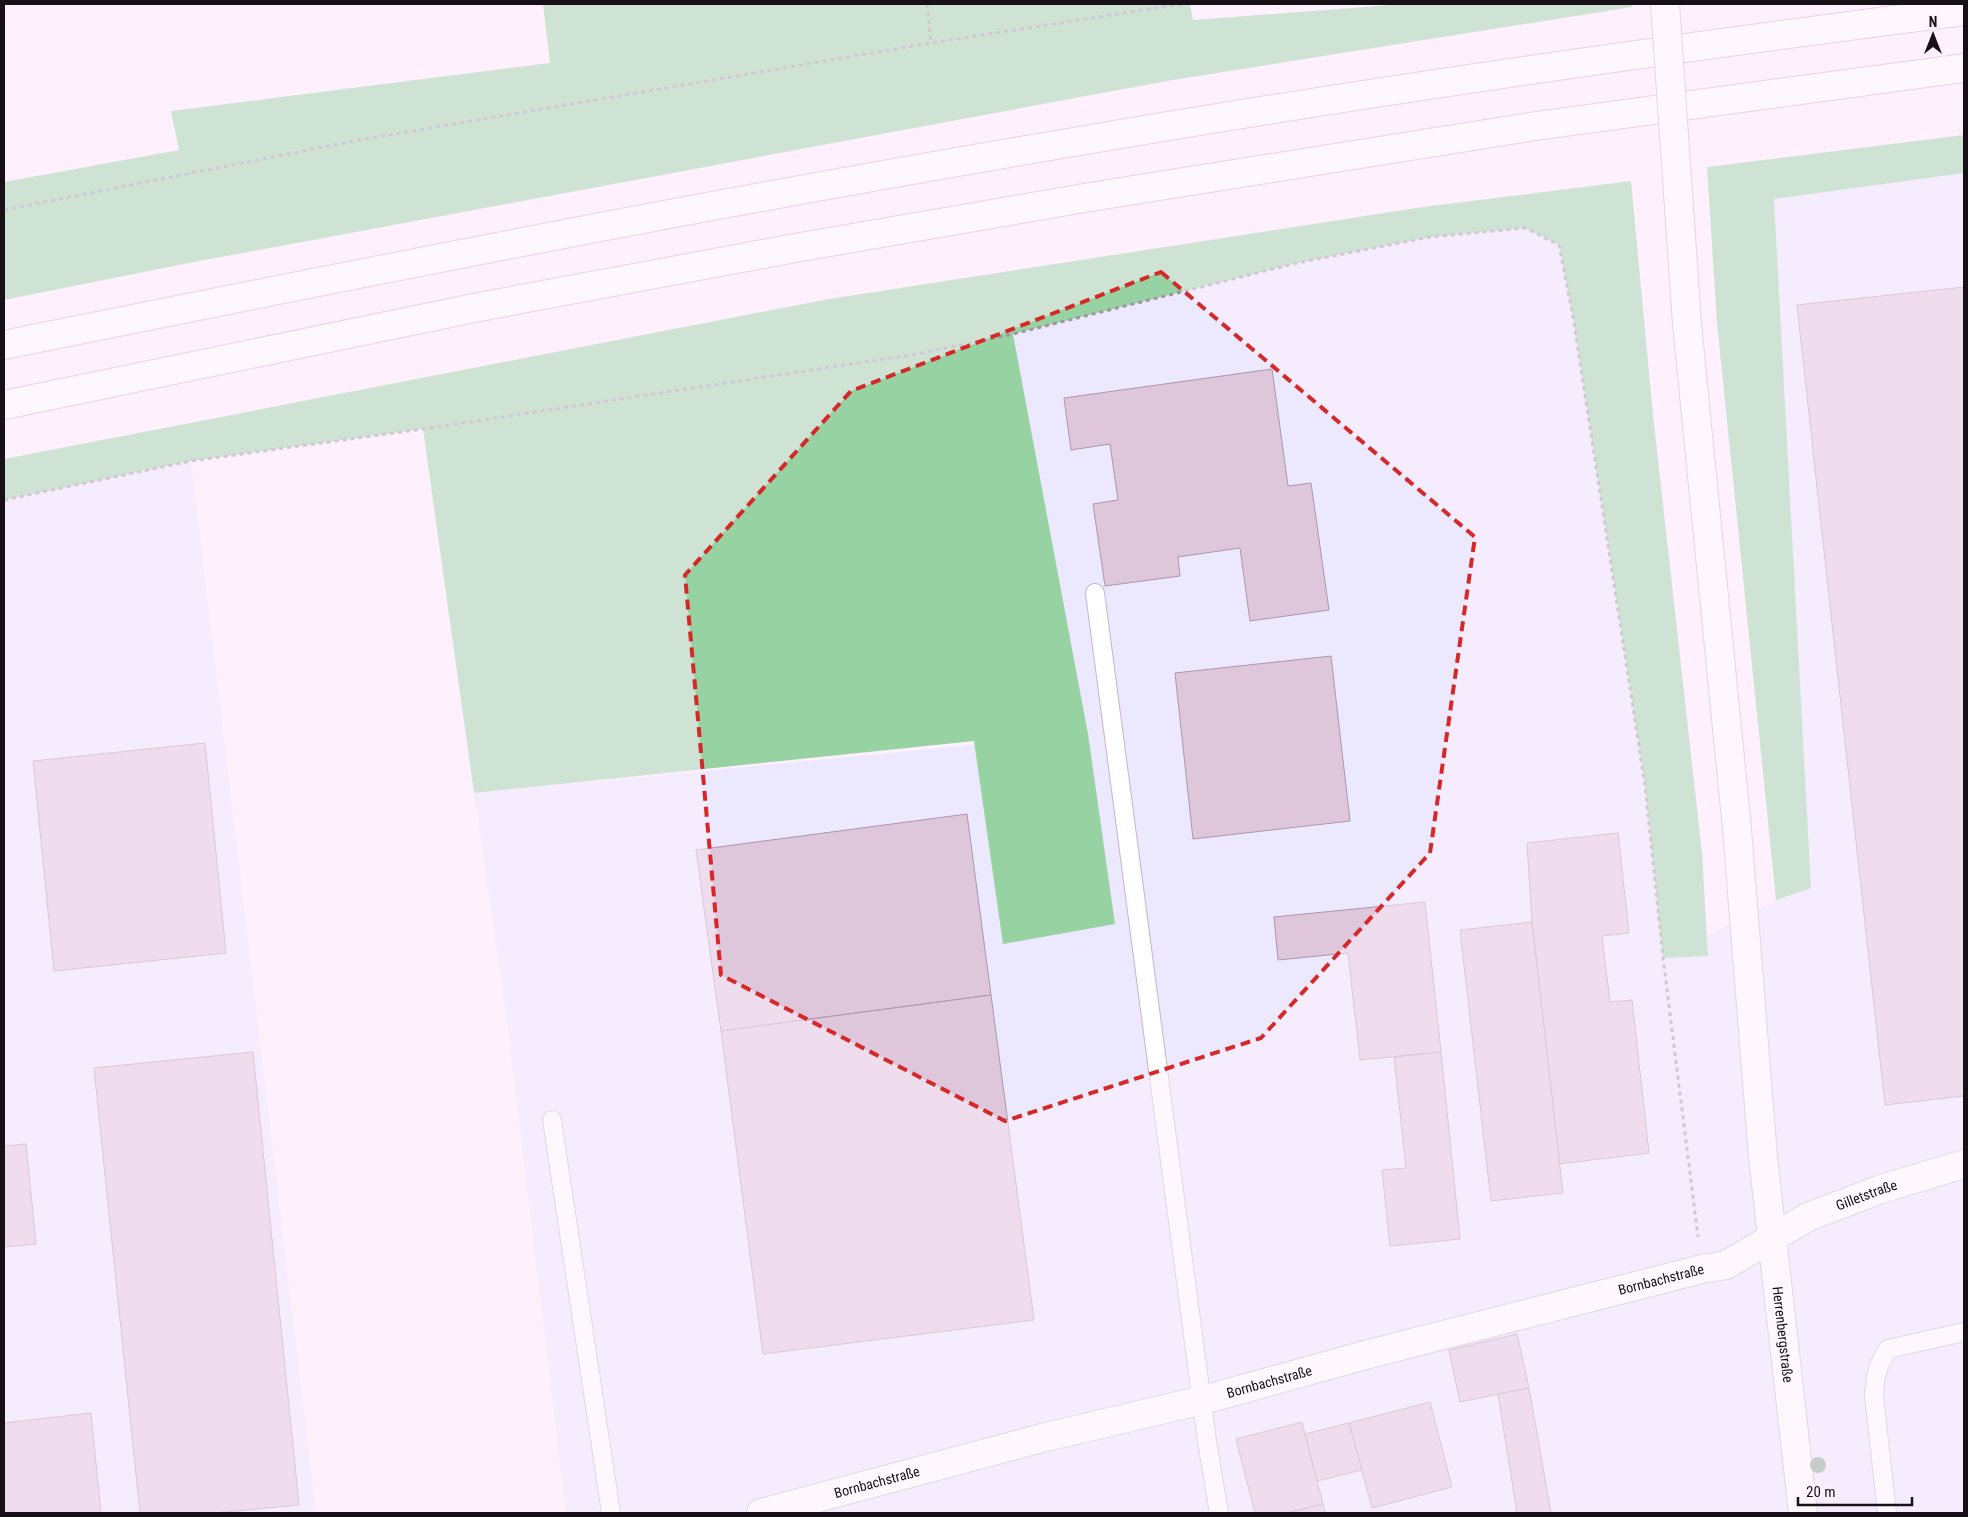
<svg xmlns="http://www.w3.org/2000/svg" width="1968" height="1517" font-family="'Roboto Condensed',sans-serif">
<style>
.commercial{fill:#ece8fe}
.green{fill:#97d3a2}
.building{fill:#dec6db;stroke:#ac96aa}
.lines{fill:none;stroke-linecap:round;stroke-linejoin:round}
.lane-casing{stroke:#cab3c8;stroke-width:20}
.street-casing{stroke:#cab3c8;stroke-width:30}
.secondary-casing{stroke:#cab3c8;stroke-width:30}
.highway-casing{stroke:#cab3c8;stroke-width:30}
.path{stroke:#a195a0;stroke-width:3;stroke-dasharray:4 4;stroke-linecap:butt}
.lane{stroke:#fff;stroke-width:18}
.street{stroke:#fff;stroke-width:28}
.secondary{stroke:#fff;stroke-width:28}
.highway{stroke:#fff;stroke-width:28}
.secondary-bridge-casing{stroke:#cab3c8;stroke-width:30;stroke-linecap:butt}
.secondary-bridge{stroke:#fff;stroke-width:28}
.tree{fill:#869f8d}
.marked{fill:none;stroke:#d62828;stroke-width:4;stroke-dasharray:10 6;stroke-linejoin:round}
.labels{text-anchor:middle;stroke-width:5;stroke-linejoin:round;paint-order:stroke}
.street-label{font-size:14px;fill:#181017;stroke:#fef0fd}
</style>
<rect width="100%" height="100%" fill="#fef0fd"/>
<g class="commercial">
<path d="M1964 173V1513H566L508 1029 474 793 1088 734 1013 334 1297 263 1430 237 1525 228 1559 245 1573 317 1645 786 1663 958 1776 900 1811 887 1774 199Z"/>
<path d="M191 461 316 1513H4V500Z"/>
</g>
<g class="green">
<path d="M543 4H1190L1193 20 1405 4H1632V7L1167 81 189 263 4 300V182L179 150 171 111 550 63Z"/>
<path d="M1964 135V173L1774 199 1811 888 1776 900 1717 323 1707 167Z"/>
<path d="M1631 181 1653 415 1702 853 1708 956 1663 958 1645 786 1573 317 1559 245 1525 228 1430 237 1297 263 1013 334 1088 734 1115 924 1003 944 974 741 474 793 423 429 191 461 4 500V459L829 299 1423 207Z"/>
</g>
<g class="building">
<path d="M1964 287V1096L1885 1105 1797 305Z"/>
<path d="M1272 369 1288 486 1311 483 1329 610 1250 621 1240 548 1178 557 1180 576 1105 586 1093 504 1118 500 1110 444 1071 450 1064 398Z"/>
<path d="M1331 656 1350 821 1193 839 1175 673Z"/>
<path d="M205 743 226 953 54 971 33 761Z"/>
<path d="M967 814 991 995 721 1031 696 850Z"/>
<path d="M1618 833 1629 933 1602 936 1610 1002 1632 1000 1649 1153 1559 1164 1532 922 1527 843Z"/>
<path d="M1425 902 1441 1052 1360 1060 1348 953 1278 960 1274 917Z"/>
<path d="M1532 922 1563 1193 1491 1201 1460 930Z"/>
<path d="M991 995 1034 1320 763 1354 721 1031Z"/>
<path d="M253 1052 299 1505 215 1513H140L94 1068Z"/>
<path d="M1441 1052 1460 1239 1390 1246 1382 1170 1406 1168 1394 1057Z"/>
<path d="M26 1144 36 1244 4 1247V1146Z"/>
<path d="M1517 1334 1529 1388 1460 1402 1449 1350Z"/>
<path d="M1529 1388 1551 1513H1517L1498 1394Z"/>
<path d="M1430 1402 1452 1487 1372 1508 1349 1423Z"/>
<path d="M91 1413 101 1513H4V1423Z"/>
<path d="M1302 1422 1323 1504 1287 1513H1255L1236 1439Z"/>
<path d="M1349 1423 1362 1470 1317 1481 1305 1434Z"/>
<path d="M1323 1504 1325 1513H1287Z"/>
</g>
<g class="lines">
<g class="lane-casing">
<g id="lane">
<path d="M1095 593 1207 1441 1219 1513"/>
<path d="M552 1120 611 1513"/>
<path d="M1887 1513 1874 1396C1875 1376 1877 1366 1888 1349L1964 1332"/>
</g>
</g>
<g class="street-casing">
<g id="street">
<path id="s1" d="M761 1513 1042 1438 1203 1400 1369 1354 1702 1269 1726 1265 1808 1217 1881 1189 1964 1164"/>
</g>
</g>
<g class="secondary-casing">
<g id="secondary">
<path id="s2" d="M1687 324 1737 829 1763 1157 1803 1513"/>
</g>
</g>
<g class="highway-casing">
<g id="highway">
<path d="M4 345C360 273 716 202 1074 142 1370 91 1667 49 1964 11"/>
<path d="M4 405 479 307 795 248 1090 197 1536 126 1964 68"/>
</g>
</g>
<g class="path">
<path d="M927 4 931 43"/>
<path d="M4 210 359 140 931 43 1182 4"/>
<path d="M4 500 191 461 423 429 917 354 1013 334 1297 263 1430 237 1525 228 1559 245 1573 317 1645 786 1663 958 1698 1237"/>
</g>
<use href="#lane" class="lane"/>
<use href="#street" class="street"/>
<use href="#secondary" class="secondary"/>
<use href="#highway" class="highway"/>
<g class="secondary-bridge-casing">
<path id="secondary-bridge" d="M1665 4 1687 324"/>
</g>
<use href="#secondary-bridge" class="secondary-bridge"/>
</g>
<circle class="tree" cx="1818" cy="1465" r="8"/>
<path d="M0 0H1968V1517H0ZM1161 272 1475 537 1430 853 1261 1038 1005 1121 721 975 685 575 851 391Z" fill="#fef0fd" fill-opacity=".55" fill-rule="evenodd"/>
<path class="marked" d="M1161 272 1475 537 1430 853 1261 1038 1005 1121 721 975 685 575 851 391Z"/>
<g class="labels">
<g class="street-label">
<text dy="5" stroke="none"><textPath href="#s1" startOffset="1154">Gilletstraße</textPath></text>
<text dy="5" stroke="none"><textPath href="#s1" startOffset="930">Bornbachstraße</textPath></text>
<text dy="5" stroke="none"><textPath href="#s2" startOffset="1015">Herrenbergstraße</textPath></text>
<text dy="5" stroke="none"><textPath href="#s1" startOffset="525">Bornbachstraße</textPath></text>
<text dy="5" stroke="none"><textPath href="#s1" startOffset="120">Bornbachstraße</textPath></text>
</g>
</g>
<rect width="1968" height="1517" fill="none" stroke="#181017" stroke-width="10"/>
<g transform="translate(1933 35)" stroke="#fef0fd" stroke-width="4" paint-order="stroke">
<path d="M0-4L9 19L0 12L-9 19Z" fill="#181017"/>
<text y="-8" font-size="14" font-weight="bold" text-anchor="middle" fill="#181017">N</text>
</g>
<path d="M1798 1497v8h114v-8" fill="none" stroke="#181017" stroke-width="2.5"/>
<text x="1806" y="1497" font-size="15" fill="#181017" stroke="#fef0fd" stroke-width="4" paint-order="stroke">20 m</text>
</svg>
